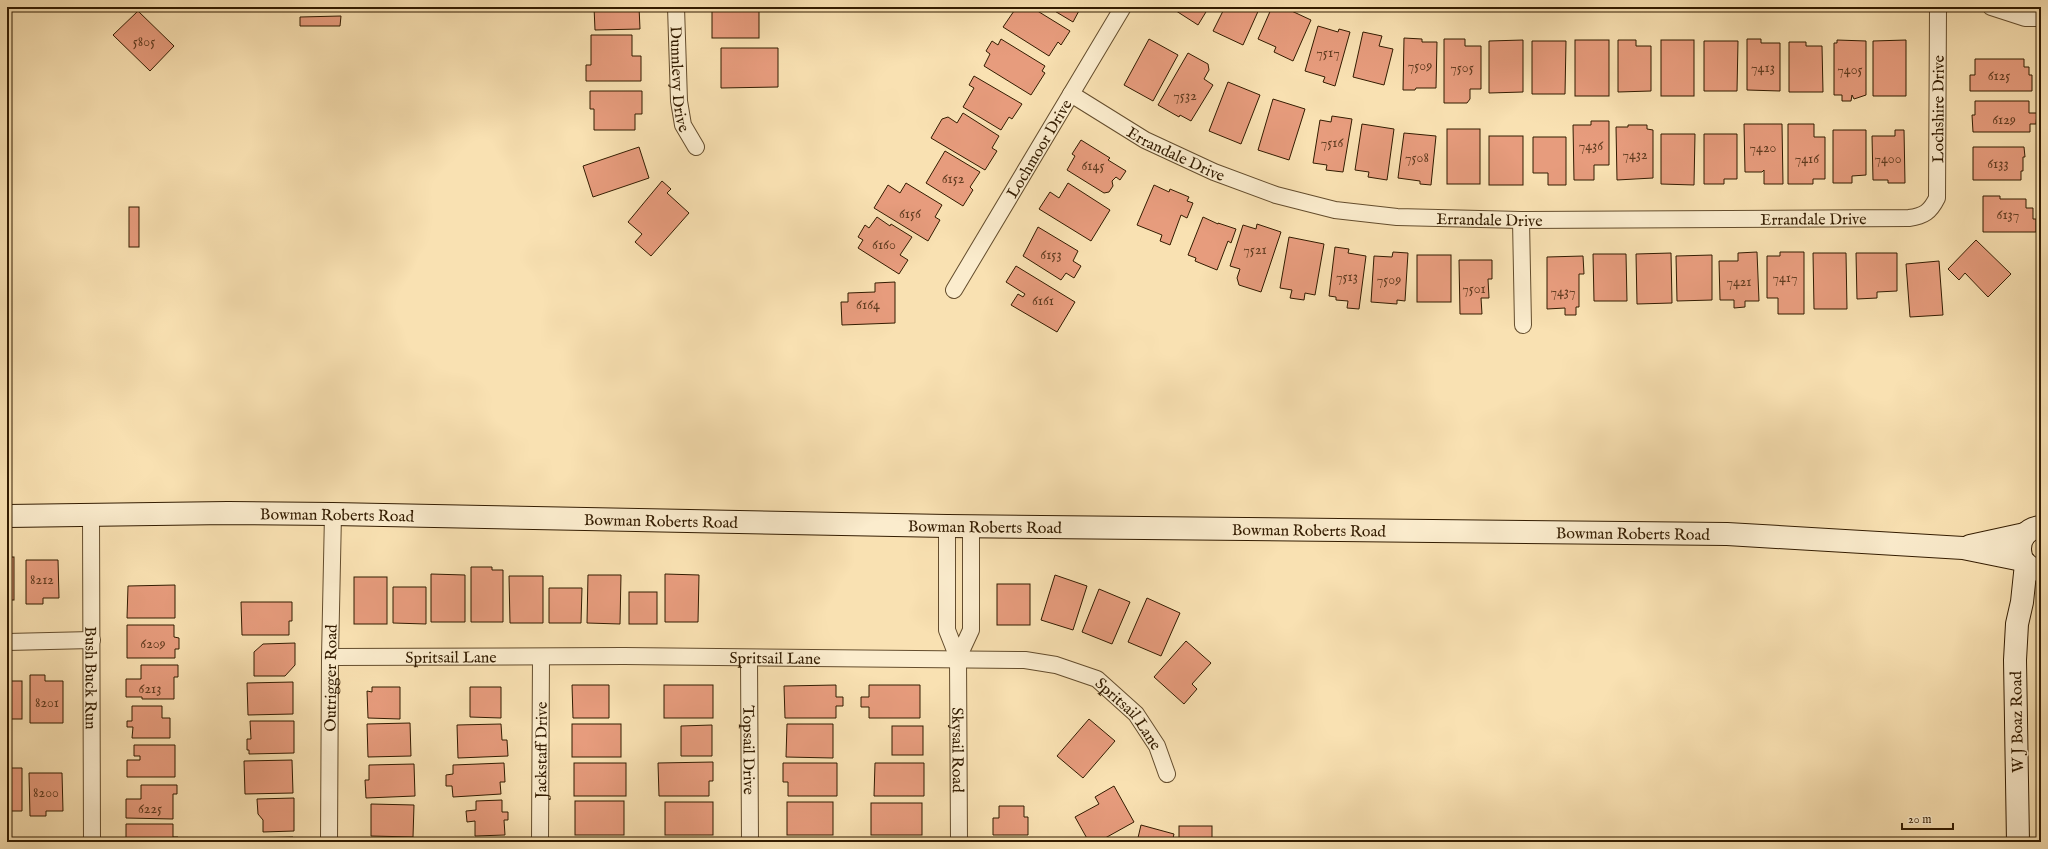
<svg xmlns="http://www.w3.org/2000/svg" width="2048" height="849" font-family="'IM FELL English',serif">
<style>
.building{fill:#e79c7d;stroke:#331c01}
.lines{fill:none;stroke-linecap:round;stroke-linejoin:round}
.street-casing{stroke:#644d2d;stroke-width:18}
.secondary-casing{stroke:#331c01;stroke-width:24}
.street{stroke:#fbeccd;stroke-width:16}
.secondary{stroke:#fbeccd;stroke-width:22}
.labels{text-anchor:middle;stroke-width:3;stroke-linejoin:round;paint-order:stroke}
.number-label{font-size:14px;fill:#603c20}
.street-label{font-size:16px;fill:#331c01;stroke:#fbeccd}
</style>
<rect width="100%" height="100%" fill="#f9e1b2"/>
<filter id="stains"><feTurbulence type="fractalNoise" baseFrequency=".005" numOctaves="4"/><feColorMatrix values="0 0 0 0 .2 0 0 0 0 .09 0 0 0 0 .02 0 0 0 .5 -.17"/></filter>
<radialGradient id="worn" r=".72"><stop offset=".6" stop-color="#630" stop-opacity="0"/><stop offset="1" stop-color="#630" stop-opacity=".3"/></radialGradient>
<g class="building">
<path d="M594 7H639L640 29 595 30Z"/>
<rect x="712" y="7" width="47" height="31"/>
<path d="M1010 7H1031L1070 31 1061 45 1058 42 1049 56 1003 27 1014 11Z"/>
<path d="M1048 7H1081L1073 22Z"/>
<path d="M1170 7H1209L1198 25Z"/>
<path d="M1225 7H1260L1243 45 1213 31Z"/>
<path d="M1272 7H1283L1311 20 1293 61 1274 52 1276 47 1258 39Z"/>
<path d="M138 11 174 46 150 71 113 35Z"/>
<path d="M341 16 340 26H300V17Z"/>
<path d="M1318 26 1338 32 1339 29 1350 32 1335 86 1323 82 1325 77 1305 71Z"/>
<path d="M1363 32 1382 36 1379 46 1393 49 1384 85 1353 77Z"/>
<path d="M591 35H632V56H641V81H586V65H591Z"/>
<path d="M1404 38 1422 39V42H1437L1436 88H1416L1415 90H1403Z"/>
<path d="M1001 39 1045 66 1042 71 1045 73 1031 95 984 66 990 54 986 51 992 41 998 45Z"/>
<path d="M1149 39 1178 55 1153 101 1124 85Z"/>
<path d="M1444 39H1465V46H1481V89H1470V99L1467 103H1444Z"/>
<path d="M1747 39H1761V43H1780V91L1747 90Z"/>
<path d="M1523 40V92L1489 93V41Z"/>
<rect x="1575" y="40" width="34" height="56"/>
<path d="M1618 40H1636V46H1651V91L1618 92Z"/>
<rect x="1661" y="40" width="33" height="56"/>
<path d="M1837 40 1866 41V95L1854 99 1852 95 1851 101H1842V95H1834V43H1837Z"/>
<path d="M1906 40V96H1873V41Z"/>
<path d="M1532 41H1566L1565 94H1532Z"/>
<path d="M1704 41H1738L1737 91H1704Z"/>
<path d="M1789 42H1806V46H1822L1823 92H1789Z"/>
<path d="M721 48H778V87L721 88Z"/>
<path d="M1188 53 1208 64 1209 70 1204 79 1213 85 1191 121 1180 115 1179 117 1158 105Z"/>
<path d="M1975 59H2024V67H2029V75H2032V91H1970V75H1975Z"/>
<path d="M974 76 1022 104 1012 119 1009 117 1001 130 963 107 974 88 969 85Z"/>
<path d="M1228 82 1260 95 1241 144 1209 131Z"/>
<path d="M590 91H642V114H635V130H594V109H590Z"/>
<path d="M1273 99 1305 109 1289 160 1258 150Z"/>
<path d="M1975 101H2029V113H2037L2036 124H2030V132H1973L1972 115H1975Z"/>
<path d="M963 113 999 136 992 148 997 151 985 170 931 138 942 119 948 117 957 123Z"/>
<path d="M1332 116 1352 119 1343 172 1326 170 1327 165 1313 163 1320 120 1331 122Z"/>
<path d="M1591 121H1609V165H1594V180H1574L1573 125H1591Z"/>
<path d="M1362 124 1394 129 1387 180 1368 177 1369 172 1355 170Z"/>
<path d="M1744 124H1782L1783 184H1764V170L1762 172H1745Z"/>
<path d="M1788 124H1814V137H1825V179H1813V184H1788Z"/>
<path d="M1628 125H1647V129L1653 130V178L1617 180 1616 127H1628Z"/>
<rect x="1447" y="129" width="33" height="55"/>
<path d="M1833 130H1866V175L1852 176V183H1833Z"/>
<path d="M1895 130H1904L1905 183H1888V180H1873L1872 136H1895Z"/>
<path d="M1404 133 1436 136 1431 185 1420 184V181L1398 178Z"/>
<path d="M1661 134H1695L1694 185 1661 184Z"/>
<path d="M1704 134H1737V179H1724V184H1704Z"/>
<rect x="1489" y="136" width="34" height="49"/>
<path d="M1533 137H1566V185H1548V173H1533Z"/>
<path d="M1081 140 1110 158 1108 160 1126 171 1120 180 1116 177 1112 181 1113 186 1109 192 1104 193 1067 170 1075 156 1072 154Z"/>
<path d="M639 147 649 178 593 197 583 166Z"/>
<path d="M1973 147H2024L2025 157H2023V171H2021V180H1973Z"/>
<path d="M945 151 980 172 970 187 973 190 963 206 926 183Z"/>
<path d="M662 181 671 189 667 193 689 213 651 256 635 242 642 234 628 222Z"/>
<path d="M906 183 942 205 935 217 940 220 928 241 874 208 888 185 900 193Z"/>
<path d="M1068 183 1110 210 1091 241 1039 209 1050 192 1059 198Z"/>
<path d="M1154 185 1169 192 1170 189 1189 197 1187 201 1193 203 1187 218 1181 215 1170 245 1160 241 1162 235 1137 225Z"/>
<path d="M1983 196H2000V199H2026V208H2033V219H2036V232H1983Z"/>
<rect x="129" y="207" width="10" height="40"/>
<path d="M877 217 890 226 891 224 912 237 900 255 908 260 899 274 858 248 863 240 858 237 865 225 869 228Z"/>
<path d="M1203 217 1218 224V223L1236 229 1231 243 1228 241 1217 270 1195 261 1196 258 1188 255Z"/>
<path d="M1257 224 1281 232 1261 292 1239 285 1237 278 1240 269 1230 266 1243 225 1256 229Z"/>
<path d="M1038 227 1078 251 1073 261 1081 266 1074 278 1066 273 1061 280 1023 256Z"/>
<path d="M1289 237 1324 244 1315 295 1305 293 1304 300 1290 298 1292 290 1280 288Z"/>
<path d="M1976 240 2011 274 1988 297 1965 273 1959 280 1948 269Z"/>
<path d="M1335 247 1349 249 1348 253 1366 256 1359 309 1347 308 1348 301 1336 300V297L1329 296Z"/>
<path d="M1393 252 1408 253 1405 301 1397 300V304L1371 302 1374 256 1392 257Z"/>
<path d="M1757 252 1759 301H1745V307L1734 308V300H1720L1719 261H1738V253Z"/>
<path d="M1780 252H1804V314H1778V298H1767V256H1780Z"/>
<path d="M1671 253 1672 303 1637 304 1636 254Z"/>
<path d="M1813 253H1846L1847 309H1814Z"/>
<path d="M1856 253H1897V291L1877 292V298L1857 299Z"/>
<path d="M1593 254H1626L1627 301H1594Z"/>
<rect x="1417" y="255" width="34" height="47"/>
<path d="M1712 255V300L1677 301 1676 256Z"/>
<path d="M1583 256 1584 274H1579V307H1576V315H1565V308L1547 309V257Z"/>
<path d="M1459 260H1492V279H1488L1489 298H1481L1482 314H1460Z"/>
<path d="M1939 261 1943 315 1910 317 1906 264Z"/>
<path d="M1016 266 1075 302 1057 332 1011 305 1018 294 1023 297 1025 294 1006 282Z"/>
<path d="M895 282V323L842 325 841 302H848V293L875 292V283Z"/>
<rect x="7" y="557" width="7" height="43"/>
<path d="M26 560H58L59 598H43V604H26Z"/>
<path d="M471 567H492V570H503V622H471Z"/>
<path d="M431 574 465 575V622H431Z"/>
<path d="M665 574 699 575 698 622H665Z"/>
<path d="M588 575H621L620 624 587 623Z"/>
<path d="M1055 575 1087 586 1073 630 1041 620Z"/>
<path d="M509 576H543V623H510Z"/>
<rect x="354" y="577" width="33" height="47"/>
<rect x="997" y="584" width="33" height="41"/>
<path d="M175 585V618H127L128 586Z"/>
<path d="M393 587H426V624L393 623Z"/>
<path d="M549 588H582L581 623H549Z"/>
<path d="M1099 589 1130 602 1112 644 1082 632Z"/>
<rect x="629" y="592" width="28" height="32"/>
<path d="M1147 598 1180 613 1161 656 1128 642Z"/>
<path d="M241 602H292V621H289V635H242Z"/>
<path d="M127 625H174V637L179 638V649H175V658H127Z"/>
<path d="M1186 641 1211 663 1192 684 1197 689 1184 704 1154 677Z"/>
<path d="M295 643V665L285 676H254V652L263 644Z"/>
<path d="M141 665H178V677H174V699H142V697H126V679H141Z"/>
<path d="M30 675H45V681H63V723H30Z"/>
<rect x="7" y="681" width="15" height="38"/>
<path d="M293 682V714L248 715 247 683Z"/>
<path d="M572 685H609V718H573Z"/>
<rect x="664" y="685" width="49" height="33"/>
<path d="M836 685V697H843V706H836V718H785L784 686Z"/>
<path d="M869 685H920V718H869V707H861V697H869Z"/>
<path d="M372 687H400V719L368 718 367 691 372 692Z"/>
<path d="M470 687H501V718L470 717Z"/>
<path d="M132 706H162V718H170V738H132L133 727H127V721H132Z"/>
<path d="M1089 719 1115 741 1083 778 1057 756Z"/>
<path d="M250 721H294V753L249 754V750H247V739H251Z"/>
<path d="M410 723 411 756 368 757 367 724Z"/>
<path d="M501 724 502 740H507L508 756 458 758 457 725Z"/>
<rect x="572" y="724" width="49" height="33"/>
<path d="M787 724H833V758L786 757Z"/>
<path d="M712 725V756H681V726Z"/>
<rect x="892" y="726" width="31" height="29"/>
<path d="M134 745H175V777H127V760H140V756H134Z"/>
<path d="M292 760 293 793 245 794 244 761Z"/>
<path d="M713 762V781H709V796H659L658 763Z"/>
<path d="M504 763 505 782H500L501 794 453 797 452 786H446V775L453 774V765Z"/>
<rect x="574" y="763" width="52" height="33"/>
<path d="M783 763H837V796H788V782H783Z"/>
<path d="M875 763H924V796H874Z"/>
<path d="M414 764 415 796 366 798 365 780H369V765Z"/>
<path d="M7 768H22V811H10V808H7Z"/>
<path d="M29 773H62L63 811H46V816H30Z"/>
<path d="M141 785H177V794H173V819L126 818V799H141Z"/>
<path d="M1114 786 1134 822 1098 842H1089L1075 817 1099 804 1095 797Z"/>
<path d="M294 798V831L263 832V820L258 814 257 799Z"/>
<path d="M502 800V812H508V820H504L505 835 475 836V821L467 822 466 811 476 810V801Z"/>
<rect x="575" y="801" width="49" height="34"/>
<rect x="665" y="802" width="48" height="33"/>
<rect x="787" y="802" width="46" height="33"/>
<rect x="871" y="803" width="51" height="32"/>
<path d="M371 804 414 805 413 837 371 836Z"/>
<path d="M999 806H1024V817H1028V835H993V818H999Z"/>
<path d="M126 824H173V837H178V842H126Z"/>
<path d="M1141 825 1174 834 1172 842H1137Z"/>
<rect x="1179" y="826" width="33" height="16"/>
<path d="M293 837V842H251V838Z"/>
<path d="M502 840V842H469V841Z"/>
<rect x="574" y="840" width="46" height="2"/>
<rect x="681" y="841" width="33" height="1"/>
<rect x="785" y="841" width="49" height="1"/>
</g>
<g class="lines">
<g class="street-casing">
<g id="street">
<path id="s1" d="M676 7 679 101 683 125 696 147"/>
<path d="M1991 7 2025 18H2041"/>
<path id="s2" d="M1071 94 1145 140 1214 172 1276 195 1335 210 1397 217 1521 220 1909 218C1924 216 1930 212 1937 198L1938 7"/>
<path d="M1521 220 1523 325"/>
<path id="s3" d="M954 290 1123 7"/>
<path id="s4" d="M91 515 92 842"/>
<path d="M947 526V630L958 658 971 630V526"/>
<path d="M7 642 92 640"/>
<path id="s5" d="M330 657 624 656 1025 660 1056 665 1097 679 1136 714 1157 746 1167 774"/>
<path id="s6" d="M749 658 750 842"/>
<path id="s7" d="M958 658 959 842"/>
<path id="s8" d="M329 842 330 657 333 514"/>
<path id="s9" d="M540 842 541 657"/>
</g>
</g>
<g class="secondary-casing">
<g id="secondary">
<path id="s10" d="M7 516 228 513 333 514 947 526 1727 534 1963 548 2022 560"/>
<path d="M2041 527C2013 529 2013 569 2041 570"/>
<path d="M1970 546 2025 534"/>
<path d="M2018 842 2015 660 2017 624 2022 602 2026 564"/>
</g>
</g>
<use href="#street" class="street"/>
<use href="#secondary" class="secondary"/>
</g>
<g class="labels">
<g class="number-label">
<text x="144" y="46">5805</text>
<text x="1328" y="57">7517</text>
<text x="1420" y="70">7509</text>
<text x="1462" y="72">7505</text>
<text x="1763" y="72">7413</text>
<text x="1850" y="74">7405</text>
<text x="1999" y="80">6125</text>
<text x="1185" y="100">7532</text>
<text x="2004" y="124">6129</text>
<text x="1332" y="147">7516</text>
<text x="1591" y="150">7436</text>
<text x="1763" y="152">7420</text>
<text x="1635" y="159">7432</text>
<text x="1417" y="162">7508</text>
<text x="1807" y="163">7416</text>
<text x="1888" y="163">7400</text>
<text x="1998" y="168">6133</text>
<text x="1093" y="170">6145</text>
<text x="953" y="183">6152</text>
<text x="910" y="218">6156</text>
<text x="2008" y="219">6137</text>
<text x="884" y="249">6160</text>
<text x="1255" y="254">7521</text>
<text x="1051" y="259">6153</text>
<text x="1347" y="281">7513</text>
<text x="1785" y="282">7417</text>
<text x="1389" y="284">7509</text>
<text x="1739" y="286">7421</text>
<text x="1474" y="293">7501</text>
<text x="1563" y="296">7437</text>
<text x="1043" y="305">6161</text>
<text x="868" y="309">6164</text>
<text x="42" y="584">8212</text>
<text x="153" y="648">6209</text>
<text x="150" y="693">6213</text>
<text x="47" y="707">8201</text>
<text x="46" y="797">8200</text>
<text x="150" y="813">6225</text>
</g>
<g class="street-label">
<text dy="6" stroke="none"><textPath href="#s1" startOffset="72">Dunnlevy Drive</textPath></text>
<text dy="6" stroke="none"><textPath href="#s2" startOffset="990">Lochshire Drive</textPath></text>
<text dy="6" stroke="none"><textPath href="#s3" startOffset="165">Lochmoor Drive</textPath></text>
<text dy="6" stroke="none"><textPath href="#s2" startOffset="121">Errandale Drive</textPath></text>
<text dy="6" stroke="none"><textPath href="#s2" startOffset="769">Errandale Drive</textPath></text>
<text dy="6" stroke="none"><textPath href="#s2" startOffset="445">Errandale Drive</textPath></text>
<text dy="6" stroke="none"><textPath href="#s10" startOffset="330">Bowman Roberts Road</textPath></text>
<text dy="6" stroke="none"><textPath href="#s10" startOffset="654">Bowman Roberts Road</textPath></text>
<text dy="6" stroke="none"><textPath href="#s10" startOffset="978">Bowman Roberts Road</textPath></text>
<text dy="6" stroke="none"><textPath href="#s10" startOffset="1302">Bowman Roberts Road</textPath></text>
<text dy="6" stroke="none"><textPath href="#s10" startOffset="1626">Bowman Roberts Road</textPath></text>
<text dy="6" stroke="none"><textPath href="#s5" startOffset="121">Spritsail Lane</textPath></text>
<text dy="6" stroke="none"><textPath href="#s5" startOffset="445">Spritsail Lane</textPath></text>
<text dy="6" stroke="none"><textPath href="#s4" startOffset="163">Bush Buck Run</textPath></text>
<text dy="6" stroke="none"><textPath href="#s8" startOffset="164">Outrigger Road</textPath></text>
<text dy="6" stroke="none"><textPath href="#s5" startOffset="817">Spritsail Lane</textPath></text>
<text transform="translate(2016 722) rotate(-91)" y="6">W J Boaz Road</text>
<text dy="6" stroke="none"><textPath href="#s9" startOffset="92">Jackstaff Drive</textPath></text>
<text dy="6" stroke="none"><textPath href="#s6" startOffset="92">Topsail Drive</textPath></text>
<text dy="6" stroke="none"><textPath href="#s7" startOffset="92">Skysail Road</textPath></text>
</g>
</g>
<rect width="2048" height="849" fill="none" stroke="#f9e1b2" stroke-width="24"/>
<rect x="8" y="8" width="2032" height="833" fill="none" stroke="#331c01" stroke-width="2"/>
<rect x="12" y="12" width="2024" height="825" fill="none" stroke="#331c01"/>
<path d="M1902 823v6h51v-6" fill="none" stroke="#331c01" stroke-width="2"/>
<text x="1908" y="823" font-size="12" fill="#331c01" stroke="#fbeccd" stroke-width="3" paint-order="stroke">20 m</text>
<rect width="100%" height="100%" filter="url(#stains)"/>
<rect width="100%" height="100%" fill="url(#worn)"/>
</svg>
